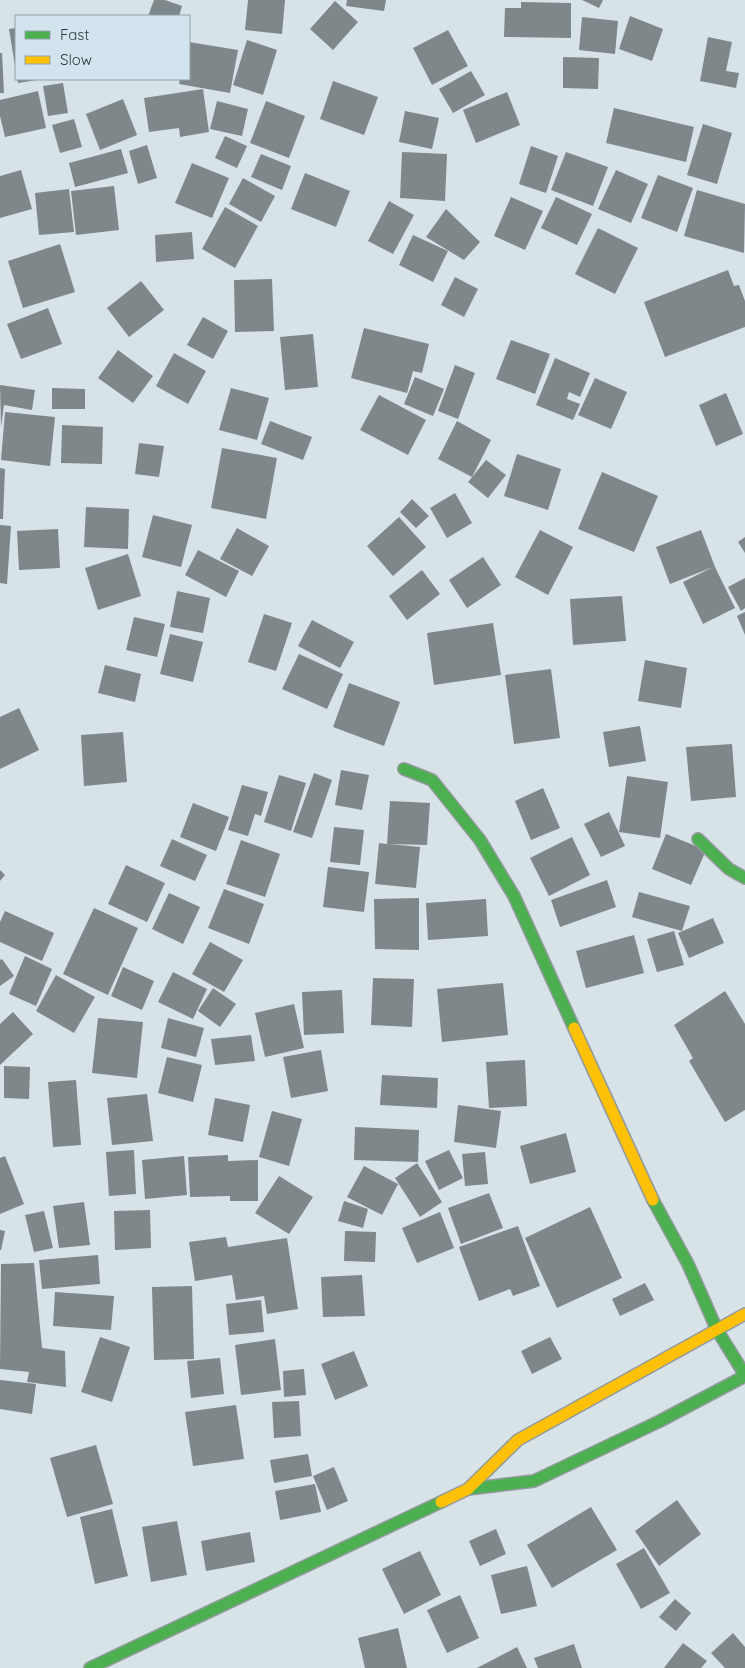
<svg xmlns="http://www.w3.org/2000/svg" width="745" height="1668" font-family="Quicksand,sans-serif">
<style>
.building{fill:#7e878a}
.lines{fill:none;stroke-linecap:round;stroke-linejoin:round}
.fast-casing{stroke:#929a9d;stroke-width:14}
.slow-casing{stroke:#929a9d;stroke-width:14}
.fast{stroke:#4caf50;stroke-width:11}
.slow{stroke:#ffc107;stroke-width:11}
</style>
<rect width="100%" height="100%" fill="#d8e3e8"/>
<g class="building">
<polygon points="154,0 165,0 182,6 179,16 148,16"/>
<polygon points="248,0 285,0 282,34 245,30"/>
<polygon points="347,0 386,0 384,11 346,6"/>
<polygon points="582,0 603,0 599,8"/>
<polygon points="335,1 358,22 333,50 310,29"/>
<polygon points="521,2 571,3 571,38 504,37 505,8 521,8"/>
<polygon points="630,16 663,29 652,61 619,49"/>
<polygon points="582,17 618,21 615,54 579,50"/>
<polygon points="16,28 16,66 15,66 9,29"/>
<polygon points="448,30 468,66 432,85 413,48"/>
<polygon points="708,37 732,42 726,71 739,73 736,88 700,81"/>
<polygon points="247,40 277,50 263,95 233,85"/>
<polygon points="189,42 238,50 230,93 179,84 180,79 189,79"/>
<polygon points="0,53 2,53 4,93 0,93"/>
<polygon points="563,57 599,58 598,89 563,88"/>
<polygon points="471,71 485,95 453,113 439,89"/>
<polygon points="17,79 37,79 37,80 18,83"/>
<polygon points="333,81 378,97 364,135 320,119"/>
<polygon points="63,83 68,113 48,116 43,86"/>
<polygon points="203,89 209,132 180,137 179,128 149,132 144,98"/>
<polygon points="38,91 46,128 5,137 0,116 0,100"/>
<polygon points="507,92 520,125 476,143 463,110"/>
<polygon points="123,99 137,135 100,150 86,114"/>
<polygon points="217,101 248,109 242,136 210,129"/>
<polygon points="266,101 305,116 289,158 250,143"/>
<polygon points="614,108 694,127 686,162 606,143"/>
<polygon points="405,111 439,118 432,149 399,142"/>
<polygon points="74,119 82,147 60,153 52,125"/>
<polygon points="703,124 732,133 717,184 687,175"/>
<polygon points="225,136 247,146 237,168 215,158"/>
<polygon points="147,145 157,178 138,184 129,151"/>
<polygon points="531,146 558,156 546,193 519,184"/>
<polygon points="121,149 128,173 75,187 69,163"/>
<polygon points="402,152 447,154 445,201 400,198"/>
<polygon points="566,152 608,167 593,206 551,190"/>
<polygon points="261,154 291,166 282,190 251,177"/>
<polygon points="192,163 229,178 212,218 175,203"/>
<polygon points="21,170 32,209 0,218 0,176"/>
<polygon points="616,170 648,184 631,223 598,209"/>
<polygon points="305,173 350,191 336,227 291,209"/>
<polygon points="658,175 693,188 677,232 641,218"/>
<polygon points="243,178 275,196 261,222 229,204"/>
<polygon points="114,186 119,230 76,235 71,191"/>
<polygon points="69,189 74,232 39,235 35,193"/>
<polygon points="697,190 745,204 744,253 684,236"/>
<polygon points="511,197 543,211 525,250 494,236"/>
<polygon points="556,197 592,214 577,245 541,228"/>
<polygon points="389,201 414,215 393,254 368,241"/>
<polygon points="225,207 258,226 235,268 202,249"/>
<polygon points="446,209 480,242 464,260 426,237"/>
<polygon points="598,228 638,248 615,294 575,274"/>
<polygon points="192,232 194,259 156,262 155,235"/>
<polygon points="413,235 448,251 433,282 399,265"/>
<polygon points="60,244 75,292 23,308 8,261"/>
<polygon points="728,270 734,286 739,285 745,301 745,327 665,357 644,302"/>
<polygon points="455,277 478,289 464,317 441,305"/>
<polygon points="272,279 274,331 235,332 234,280"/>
<polygon points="141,281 164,310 129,337 107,308"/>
<polygon points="48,308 62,344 21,359 7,324"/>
<polygon points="203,317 228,331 213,359 187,345"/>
<polygon points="364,328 429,344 422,373 413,371 407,393 351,378"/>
<polygon points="313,334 318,387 285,390 280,337"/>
<polygon points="511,340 550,354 535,394 496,379"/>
<polygon points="118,350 153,376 133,403 98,378"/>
<polygon points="174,353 206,371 188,404 156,386"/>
<polygon points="555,358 590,373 580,397 569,392 567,399 580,404 573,420 536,405"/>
<polygon points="455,365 475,373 458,419 438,411"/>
<polygon points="415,377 444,389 433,416 404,404"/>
<polygon points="595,378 627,392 611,429 578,415"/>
<polygon points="0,385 35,390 32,410 4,405 1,427"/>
<polygon points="52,388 85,389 85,409 52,409"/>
<polygon points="231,388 269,398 257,440 219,430"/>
<polygon points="726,393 743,434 716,446 699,405"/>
<polygon points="379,395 426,420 408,455 360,430"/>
<polygon points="5,412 55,417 50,466 1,460"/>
<polygon points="270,421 312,437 303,460 261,444"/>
<polygon points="457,421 491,440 472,477 438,459"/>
<polygon points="62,425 103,427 102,464 61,463"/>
<polygon points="139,443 164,446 159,477 135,474"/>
<polygon points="222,448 277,458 266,519 211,508"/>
<polygon points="517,454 561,469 548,510 504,496"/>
<polygon points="486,460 506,475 488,498 468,482"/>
<polygon points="0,468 5,469 3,519 0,519"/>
<polygon points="602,472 658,496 634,552 578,529"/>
<polygon points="455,493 472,523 447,538 430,508"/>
<polygon points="412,499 429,516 416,528 400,512"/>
<polygon points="86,507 129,509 128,549 84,547"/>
<polygon points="153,515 192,525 181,567 142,557"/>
<polygon points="399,517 426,547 393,576 367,546"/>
<polygon points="0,525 11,526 7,584 0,583"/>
<polygon points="237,528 269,546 252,576 220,559"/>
<polygon points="58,529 60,568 19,570 17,531"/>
<polygon points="540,530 573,547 548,595 515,577"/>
<polygon points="701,530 715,567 735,608 703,624 683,582 713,567 670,584 656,547"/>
<polygon points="745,537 745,553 738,542"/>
<polygon points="198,550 239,571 226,597 185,575"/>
<polygon points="128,554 141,596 98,610 85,568"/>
<polygon points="483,557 501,585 467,608 449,580"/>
<polygon points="422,570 440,594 407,620 389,596"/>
<polygon points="745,578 745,608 741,611 728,587"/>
<polygon points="177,591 210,598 203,633 170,627"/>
<polygon points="622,596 626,641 573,645 570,599"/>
<polygon points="745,612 745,635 737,616"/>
<polygon points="264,614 292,623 276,671 248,662"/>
<polygon points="134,617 165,624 157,657 126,650"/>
<polygon points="312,620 354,642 340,668 298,646"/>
<polygon points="493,623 501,675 434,685 427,633"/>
<polygon points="170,634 203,642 193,682 160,674"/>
<polygon points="299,654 343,674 327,709 282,689"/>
<polygon points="645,660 687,668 681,708 638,701"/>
<polygon points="105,665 141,674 135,702 98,693"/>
<polygon points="551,669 560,738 514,744 505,675"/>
<polygon points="349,683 400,702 384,746 333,727"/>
<polygon points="19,708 39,750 0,769 0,717"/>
<polygon points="640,726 646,761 609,767 603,732"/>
<polygon points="123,732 127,782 84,786 81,735"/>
<polygon points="732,744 736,797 691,801 686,747"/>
<polygon points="341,770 369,775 362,810 335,805"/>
<polygon points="314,773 332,780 312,838 293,832"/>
<polygon points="279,775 306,783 291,831 264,822"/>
<polygon points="627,776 668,782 660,838 619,832"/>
<polygon points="242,785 268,792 261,816 255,814 248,836 228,830"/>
<polygon points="543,788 560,828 531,840 515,801"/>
<polygon points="390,801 430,803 427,845 389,844 420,847 416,888 375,884 379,843 387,844"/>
<polygon points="193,803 229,817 216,851 180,837"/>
<polygon points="609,812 625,846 601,857 584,824"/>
<polygon points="334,827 364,830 360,865 330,862"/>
<polygon points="666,834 706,850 691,885 652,869"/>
<polygon points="572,837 590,875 549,896 530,858"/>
<polygon points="172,839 207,855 195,881 160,866"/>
<polygon points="241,840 280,854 265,897 226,884"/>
<polygon points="126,865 165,883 147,922 108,904"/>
<polygon points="328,867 369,872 364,912 323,907"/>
<polygon points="0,870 5,875 0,881"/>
<polygon points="607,880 616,907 560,927 551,900"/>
<polygon points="224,889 264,904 249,944 208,928"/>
<polygon points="639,892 690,906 682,931 632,917"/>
<polygon points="169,893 200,907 183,944 152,929"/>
<polygon points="419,898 419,950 375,949 374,899"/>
<polygon points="486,899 488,936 428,940 426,903"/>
<polygon points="94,908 138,928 108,995 63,974"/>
<polygon points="5,911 54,933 42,961 0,942 0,922"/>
<polygon points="713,918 724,943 689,958 678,933"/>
<polygon points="674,931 684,965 657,972 647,939"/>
<polygon points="634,935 644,973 586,988 576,951"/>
<polygon points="210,942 243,960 224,992 192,974"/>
<polygon points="25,956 52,969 36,1006 9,994"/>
<polygon points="2,959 14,976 0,986 0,960"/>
<polygon points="123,967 154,981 142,1010 111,996"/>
<polygon points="173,972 207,989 193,1019 158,1002"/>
<polygon points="56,975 95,997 74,1033 36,1011"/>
<polygon points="373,978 414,979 412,1027 371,1025"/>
<polygon points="503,983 508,1035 442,1042 437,989"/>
<polygon points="213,988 236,1004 220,1027 198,1011"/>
<polygon points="342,990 344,1033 304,1035 302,992"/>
<polygon points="725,991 745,1024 745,1110 725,1122 689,1061 693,1058 674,1025"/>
<polygon points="294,1004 304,1048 265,1057 255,1013"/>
<polygon points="13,1012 33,1034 0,1065 0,1024"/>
<polygon points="98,1018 143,1022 137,1078 92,1073"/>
<polygon points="168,1018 204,1028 196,1057 161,1048"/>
<polygon points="251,1035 255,1061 215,1065 211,1039"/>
<polygon points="321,1050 328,1091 291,1098 283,1057"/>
<polygon points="167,1057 202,1065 193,1102 158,1093"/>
<polygon points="525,1060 527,1106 489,1108 486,1062"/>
<polygon points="4,1066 30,1067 29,1099 4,1098"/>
<polygon points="382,1075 438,1078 437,1108 380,1105"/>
<polygon points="76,1080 81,1145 53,1147 48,1082"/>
<polygon points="147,1094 153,1141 112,1145 107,1098"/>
<polygon points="215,1098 250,1105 243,1142 208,1135"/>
<polygon points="458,1105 501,1111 496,1148 454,1142"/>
<polygon points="272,1111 302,1119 289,1166 259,1157"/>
<polygon points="355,1127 419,1130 418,1162 354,1160"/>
<polygon points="566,1133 576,1172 530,1184 520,1146"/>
<polygon points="134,1150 136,1194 109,1196 106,1152"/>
<polygon points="449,1150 463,1178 439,1190 425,1161"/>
<polygon points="485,1152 488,1184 465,1186 462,1154"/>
<polygon points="228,1155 228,1161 258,1160 258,1201 230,1201 230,1196 190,1197 188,1157"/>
<polygon points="5,1156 24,1204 0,1214 0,1158"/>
<polygon points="184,1156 187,1195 145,1199 142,1160"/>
<polygon points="417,1163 442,1202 420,1217 395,1178"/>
<polygon points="364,1166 398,1184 382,1215 347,1197"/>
<polygon points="279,1176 313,1197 289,1234 255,1213"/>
<polygon points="489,1193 503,1228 461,1244 448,1208"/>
<polygon points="344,1201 368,1209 363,1228 338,1221"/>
<polygon points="84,1202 90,1245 59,1248 53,1206"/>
<polygon points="590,1207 622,1278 557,1308 525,1238"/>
<polygon points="150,1210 151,1248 115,1250 114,1211"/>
<polygon points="44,1211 53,1248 34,1252 25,1215"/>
<polygon points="440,1212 454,1248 417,1263 402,1228"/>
<polygon points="518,1226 540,1286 513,1296 510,1289 479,1301 459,1247"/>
<polygon points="0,1230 5,1231 1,1250 0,1250"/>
<polygon points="345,1231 376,1232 375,1262 344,1261"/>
<polygon points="226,1237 228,1247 287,1238 298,1309 267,1314 264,1296 236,1300 232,1275 195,1281 189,1242"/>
<polygon points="98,1255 100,1284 42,1289 39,1260"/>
<polygon points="34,1263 42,1348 65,1351 66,1387 27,1382 29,1372 0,1369 1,1264"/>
<polygon points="362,1275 365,1316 323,1317 321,1277"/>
<polygon points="645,1283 654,1300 620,1316 612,1299"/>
<polygon points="192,1286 194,1359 154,1360 152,1287"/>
<polygon points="55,1292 114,1296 111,1330 53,1326"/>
<polygon points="261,1300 264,1332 229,1335 226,1304"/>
<polygon points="100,1337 130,1347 112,1402 81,1392"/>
<polygon points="550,1337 562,1359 532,1374 521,1351"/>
<polygon points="275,1339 281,1390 241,1395 235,1345"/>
<polygon points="354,1351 368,1386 335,1400 321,1364"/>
<polygon points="220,1358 224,1394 191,1398 187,1361"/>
<polygon points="304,1369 306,1395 284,1397 283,1371"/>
<polygon points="0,1380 36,1384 32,1414 0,1409"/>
<polygon points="299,1401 301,1436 274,1438 272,1402"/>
<polygon points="236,1405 244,1459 193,1466 185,1412"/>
<polygon points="96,1445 113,1504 67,1517 50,1458"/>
<polygon points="308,1454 312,1476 274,1483 270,1460"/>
<polygon points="334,1467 348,1501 327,1510 313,1476"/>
<polygon points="315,1484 321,1512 280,1520 275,1491"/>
<polygon points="677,1500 701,1534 659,1566 635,1531"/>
<polygon points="591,1507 617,1550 552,1588 527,1545"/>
<polygon points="112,1509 128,1576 95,1584 80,1517"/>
<polygon points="177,1521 187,1575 151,1582 142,1527"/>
<polygon points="496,1529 506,1554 480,1566 469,1541"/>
<polygon points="250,1532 255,1562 206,1571 201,1541"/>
<polygon points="644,1548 670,1593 641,1609 616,1564"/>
<polygon points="420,1551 441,1595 404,1614 382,1569"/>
<polygon points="527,1566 537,1606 501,1614 491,1575"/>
<polygon points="460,1595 479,1638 447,1653 427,1610"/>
<polygon points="675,1599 691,1613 676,1631 659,1617"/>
<polygon points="398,1628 407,1668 365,1668 358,1638"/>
<polygon points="733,1633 745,1647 745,1668 725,1668 711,1653"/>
<polygon points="683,1643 707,1661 701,1668 664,1668"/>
<polygon points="574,1644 582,1668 538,1668 534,1658"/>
<polygon points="517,1647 527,1668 477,1668"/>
</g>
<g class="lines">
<defs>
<g id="fast">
<polyline points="404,769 432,780 480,840 514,896 574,1028"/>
<polyline points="698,839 729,869 745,878"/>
<polyline points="653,1200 688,1264 717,1330 745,1375"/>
<polyline points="468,1489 534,1481 660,1421 745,1376"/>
<polyline points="90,1668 441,1502"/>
</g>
<g id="slow">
<polyline points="574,1028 653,1200"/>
<polyline points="441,1502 468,1489 518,1440 745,1314"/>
</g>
</defs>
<use href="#fast" class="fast-casing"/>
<use href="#slow" class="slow-casing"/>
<use href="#fast" class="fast"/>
<use href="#slow" class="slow"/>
</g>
<rect x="15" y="15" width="175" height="65" fill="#d2e5ee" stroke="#92a1a8"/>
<rect x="25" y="31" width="25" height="8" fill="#4caf50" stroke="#92a1a8"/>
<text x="60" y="40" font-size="15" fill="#333b3e">Fast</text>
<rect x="25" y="56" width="25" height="8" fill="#ffc107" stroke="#92a1a8"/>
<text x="60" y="65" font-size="15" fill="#333b3e">Slow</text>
</svg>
